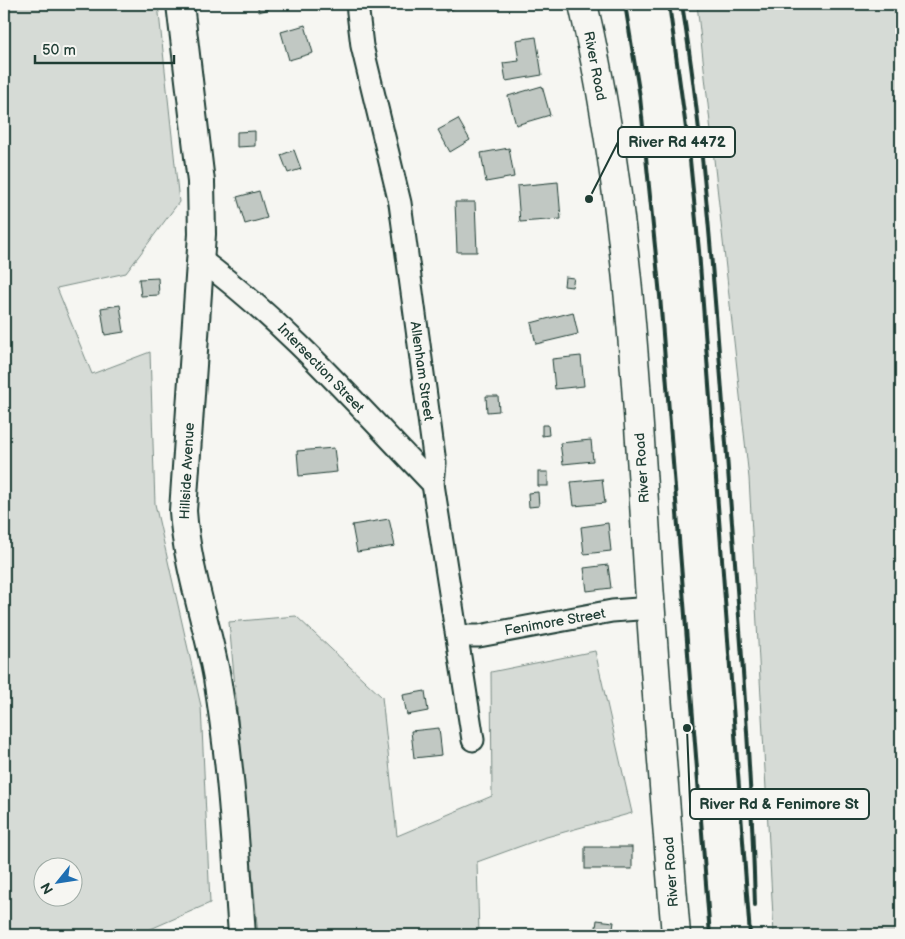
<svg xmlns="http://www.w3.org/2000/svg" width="905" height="939" font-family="'Balsamiq Sans',sans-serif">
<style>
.green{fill:#d6dbd6;stroke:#7a8c85;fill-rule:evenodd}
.building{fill:#c1c8c3;stroke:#1f3d34}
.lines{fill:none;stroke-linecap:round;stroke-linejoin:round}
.minor-casing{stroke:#1f3d34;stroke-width:25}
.tertiary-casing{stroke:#1f3d34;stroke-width:30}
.primary-casing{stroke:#1f3d34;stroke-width:31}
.minor{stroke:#f6f6f2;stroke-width:21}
.tertiary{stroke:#f6f6f2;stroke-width:26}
.primary{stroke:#f6f6f2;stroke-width:28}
.rail{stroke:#1f3d34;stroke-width:4}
.labels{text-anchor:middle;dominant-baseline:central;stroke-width:4;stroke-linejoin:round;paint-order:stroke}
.street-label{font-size:14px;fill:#1f3d34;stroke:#f6f6f2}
.leader{fill:none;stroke:#1f3d34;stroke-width:2}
.callout-dot{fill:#1f3d34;stroke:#f6f6f2;stroke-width:2}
.callout{fill:#f6f6f2;stroke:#1f3d34;stroke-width:2}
.callout-label{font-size:15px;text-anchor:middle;font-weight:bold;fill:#1f3d34}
</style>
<rect width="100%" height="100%" fill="#f6f6f2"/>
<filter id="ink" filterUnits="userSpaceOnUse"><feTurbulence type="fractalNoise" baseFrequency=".02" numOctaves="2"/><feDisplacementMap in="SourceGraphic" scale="10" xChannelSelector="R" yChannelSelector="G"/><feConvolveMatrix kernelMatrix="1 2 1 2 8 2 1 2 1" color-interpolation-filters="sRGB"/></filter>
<g filter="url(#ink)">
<g class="green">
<path d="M4,4H158L179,202L126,273L57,288L92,374L150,352L155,504L201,706L210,903L137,935H4ZM42,866H72V896H42Z"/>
<polygon points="697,4 901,4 901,935 774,935 749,478"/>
<polygon points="296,616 382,697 397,836 492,796 491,672 595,651 632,813 543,838 477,862 479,935 258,935 229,622"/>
</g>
<g class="building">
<polygon points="257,4 268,4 269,9 259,12"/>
<polygon points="443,4 463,4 446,12"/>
<polygon points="305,25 313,53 289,60 281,32"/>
<polygon points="536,37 542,75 506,81 503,63 519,61 516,40"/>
<polygon points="542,86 550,115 516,125 508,96"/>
<polygon points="458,119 470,140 450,152 438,130"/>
<polygon points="255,131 255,146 237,147 237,132"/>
<polygon points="509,148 514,177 486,182 481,153"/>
<polygon points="294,150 301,169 288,173 281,155"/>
<polygon points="558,182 561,219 520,222 517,186"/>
<polygon points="259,191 267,218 245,224 237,197"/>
<polygon points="455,202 475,202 477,252 457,252"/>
<polygon points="565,277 574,278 572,287 564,286"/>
<polygon points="158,278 159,295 141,296 139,279"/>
<polygon points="120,305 124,332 105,335 101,308"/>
<polygon points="573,312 578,334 536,344 531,323"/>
<polygon points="581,356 584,386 555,389 552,359"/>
<polygon points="486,396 498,396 499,411 487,412"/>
<polygon points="542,425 548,425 549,435 542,436"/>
<polygon points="591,440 593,461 563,464 560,443"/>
<polygon points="334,448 337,472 299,476 297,451"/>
<rect x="538" y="472" width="10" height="14"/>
<polygon points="602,479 605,503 574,506 571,482"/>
<polygon points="538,492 539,506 529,507 528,493"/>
<polygon points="389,519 395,546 357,552 352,525"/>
<polygon points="608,523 611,551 584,554 581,527"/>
<polygon points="608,565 611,588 587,591 584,568"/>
<polygon points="425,691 428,711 407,715 403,695"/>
<polygon points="439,728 442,755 414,758 411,731"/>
<rect x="585" y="847" width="47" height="22"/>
<polygon points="597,920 614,922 612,935 595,935"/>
</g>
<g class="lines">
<defs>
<g id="minor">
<polyline points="357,4 362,46 400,203 435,463 433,484 473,740"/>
<path d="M201,260C287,324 359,407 433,484"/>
<polyline points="459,636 479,636 612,611 651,608"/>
</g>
<path id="tertiary" d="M180,4L201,182L202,234L183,511C187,569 207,622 217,678C231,763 236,849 242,935"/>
<path id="primary" d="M583,4C626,189 637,380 648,569C656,691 666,813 676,935"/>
</defs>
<use href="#minor" class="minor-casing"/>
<use href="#tertiary" class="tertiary-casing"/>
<use href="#primary" class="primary-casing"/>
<use href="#minor" class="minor"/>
<use href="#tertiary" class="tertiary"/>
<use href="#primary" class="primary"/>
<g class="rail">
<polyline points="625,4 640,97 660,296 710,935"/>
<polyline points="669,4 689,150 699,251 750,935"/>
<path d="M682,4C706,154 715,305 727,456C738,606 751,755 755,905"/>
</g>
</g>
</g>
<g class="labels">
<g class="street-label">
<text transform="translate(595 66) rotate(79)">River Road</text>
<text transform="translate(321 368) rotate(46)">Intersection Street</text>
<text transform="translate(422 371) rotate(82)">Allenham Street</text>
<text transform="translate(642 468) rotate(-94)">River Road</text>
<text transform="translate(187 471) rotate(-87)">Hillside Avenue</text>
<text transform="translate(555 622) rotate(-10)">Fenimore Street</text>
<text transform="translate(671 872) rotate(-94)">River Road</text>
</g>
</g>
<path class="leader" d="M589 199L618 142M687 728L690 804"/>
<g class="callout-dot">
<circle cx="589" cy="199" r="5"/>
<circle cx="687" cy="728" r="5"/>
</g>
<g class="callout">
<rect x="618" y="127" width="117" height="30" rx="5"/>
<rect x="690" y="789" width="179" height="30" rx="5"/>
</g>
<g class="callout-label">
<text x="677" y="147">River Rd 4472</text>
<text x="779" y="809">River Rd &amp; Fenimore St</text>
</g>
<rect width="905" height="939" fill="none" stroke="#f6f6f2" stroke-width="20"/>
<rect x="10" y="10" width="885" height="919" fill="none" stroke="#1f3d34" stroke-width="2" filter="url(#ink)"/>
<g transform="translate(58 882) rotate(240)"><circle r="24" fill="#f6f6f2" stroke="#a0aca6"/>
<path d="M0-4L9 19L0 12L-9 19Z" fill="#1f6fb2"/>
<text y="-8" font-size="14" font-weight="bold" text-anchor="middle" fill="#1f3d34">N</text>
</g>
<path d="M35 55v8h139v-8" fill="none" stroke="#1f3d34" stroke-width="2.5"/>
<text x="42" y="55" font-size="15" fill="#1f3d34" stroke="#f6f6f2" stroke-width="4" paint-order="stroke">50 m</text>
</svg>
